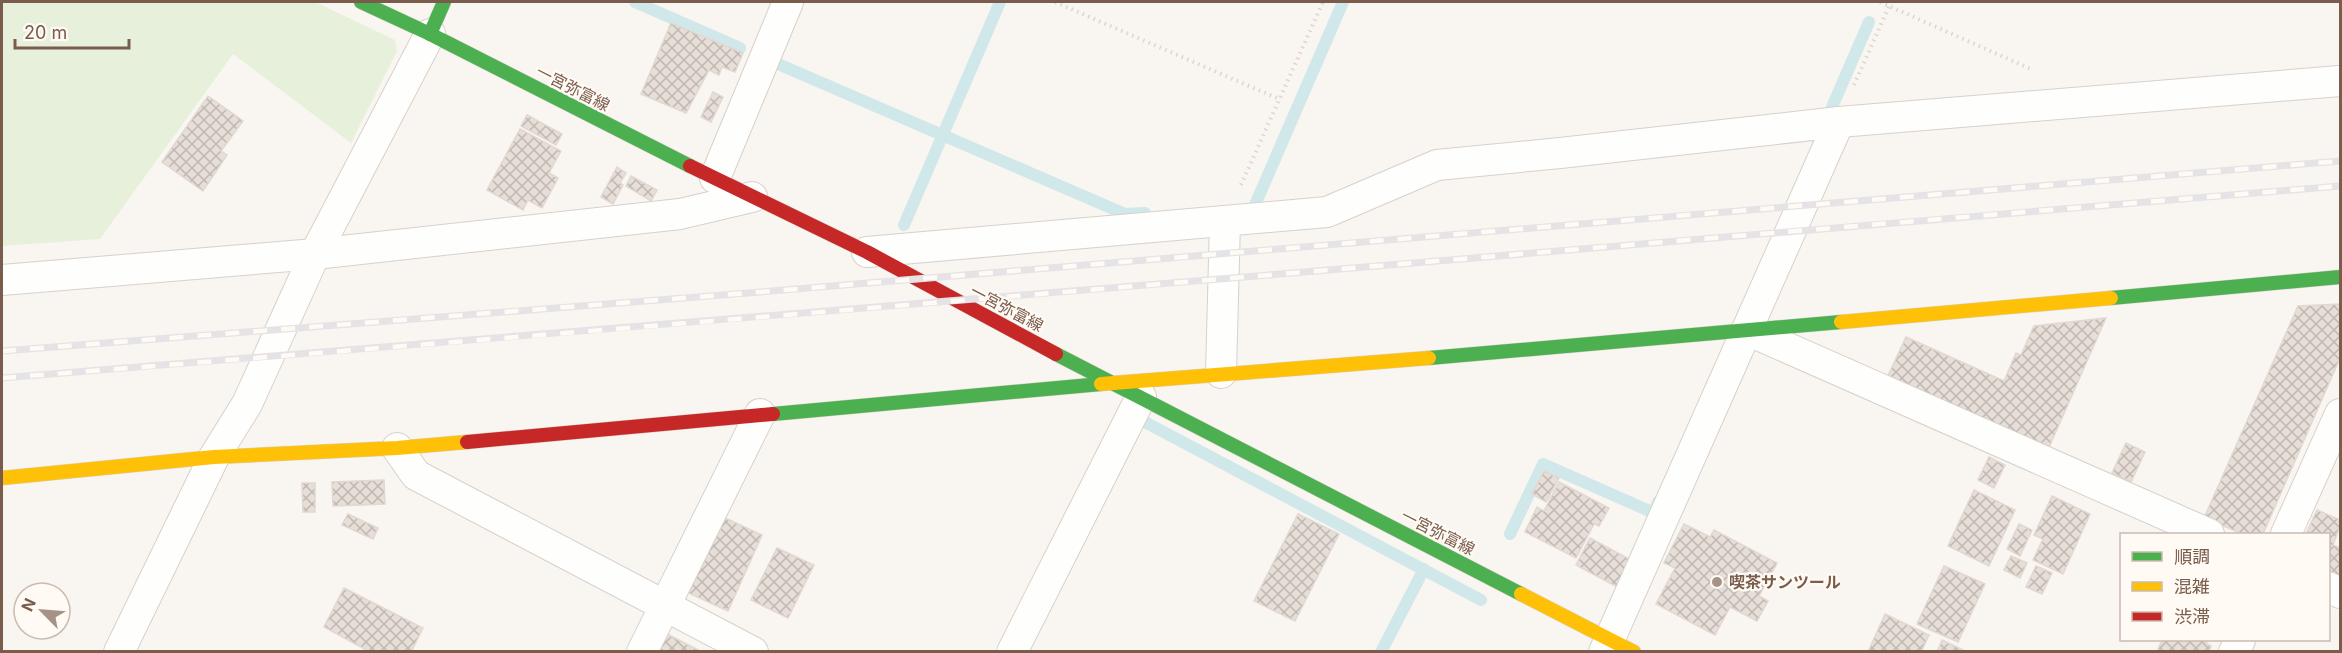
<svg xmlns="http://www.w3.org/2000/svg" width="2342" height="653" font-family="Inter,'Noto Sans JP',sans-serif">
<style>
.grass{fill:#e7f0db}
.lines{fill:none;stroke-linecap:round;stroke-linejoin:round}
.stream{stroke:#d0e8ea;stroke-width:12}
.building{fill:url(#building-cross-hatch);stroke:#e2d8d2;stroke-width:1.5}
.street-casing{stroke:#d7d1cb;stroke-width:32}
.fast-casing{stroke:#d9d2cb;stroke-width:15}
.slow-casing{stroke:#d9d2cb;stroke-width:15}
.jam-casing{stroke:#d9d2cb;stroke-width:15}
.path{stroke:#dcd5d0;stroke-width:4;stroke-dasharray:1.5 4.5;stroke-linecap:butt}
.street{stroke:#fefefd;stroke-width:30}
.fast{stroke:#4caf50;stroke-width:14}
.slow{stroke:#ffc107;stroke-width:14}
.jam{stroke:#c62828;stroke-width:14}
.rail-casing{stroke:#e6e3e7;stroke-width:7}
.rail{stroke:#fffaf3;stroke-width:4.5;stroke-dasharray:14;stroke-linecap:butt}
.poi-dot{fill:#a69286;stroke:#fffaf3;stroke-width:2}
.labels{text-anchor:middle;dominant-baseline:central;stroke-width:4.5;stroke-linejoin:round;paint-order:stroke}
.street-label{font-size:16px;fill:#7a5c4d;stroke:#fffaf3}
.poi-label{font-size:16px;font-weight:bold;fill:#7a5c4d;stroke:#fffaf3;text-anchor:start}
</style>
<defs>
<pattern id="building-cross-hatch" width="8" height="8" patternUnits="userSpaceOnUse" patternTransform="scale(1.5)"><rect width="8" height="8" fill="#e6ded7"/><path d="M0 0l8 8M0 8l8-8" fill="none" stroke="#bfb7b1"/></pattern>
</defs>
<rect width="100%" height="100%" fill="#f9f5f0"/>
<polygon class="grass" points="2,2 315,2 395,40 397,51 351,143 233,54 100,239 2,246"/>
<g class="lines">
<g class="stream">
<polyline points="635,2 740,48"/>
<polyline points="778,64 1125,214 1145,213"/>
<polyline points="1832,107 1869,22"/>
<polyline points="1255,205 1343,2"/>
<polyline points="904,225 1000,2"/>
<polyline points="1141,420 1481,600"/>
<polyline points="1510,534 1543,464 1654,513 1658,502"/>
<polyline points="1381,652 1424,569"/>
</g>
</g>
<g class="building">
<polygon points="671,23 743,53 735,72 722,67 719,75 709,70 686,113 641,94"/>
<polygon points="713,92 723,97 711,122 701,117"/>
<polygon points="208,96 243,121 221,151 227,155 203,191 162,162"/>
<polygon points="527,115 562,134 556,145 521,126"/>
<polygon points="520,129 561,151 549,173 558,178 542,208 528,200 523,210 487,190"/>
<polygon points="617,167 626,173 620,183 623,185 613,204 601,197"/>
<polygon points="631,176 657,190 651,201 626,186"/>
<polygon points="2340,304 2340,358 2263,534 2243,534 2204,518 2298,306"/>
<polygon points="2106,318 2047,452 1886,380 1906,337 2004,381 2016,353 2021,355 2034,326"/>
<polygon points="2126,443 2145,452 2131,482 2112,473"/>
<polygon points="1989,457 2005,465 1994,488 1978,480"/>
<polygon points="1544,471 1559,478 1546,502 1532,494"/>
<polygon points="384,480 385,504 333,506 332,482"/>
<polygon points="1559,482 1609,508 1599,526 1594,524 1576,558 1525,532 1537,507 1544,511"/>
<polygon points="302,483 315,483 315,512 303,512"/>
<polygon points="1974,490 2015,510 1989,566 1948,546"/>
<polygon points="2052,496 2090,514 2063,574 2033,560 2043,539 2034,535"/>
<polygon points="2317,510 2340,520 2340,526 2333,545 2340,548 2340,584 2328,579 2328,534 2306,534"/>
<polygon points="348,514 378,528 373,539 342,525"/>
<polygon points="1298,514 1339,534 1295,621 1254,601"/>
<polygon points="723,517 762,535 728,611 684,591"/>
<polygon points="1684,524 1710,537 1714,530 1777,563 1759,596 1768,601 1757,621 1730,607 1715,635 1656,604 1675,568 1664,563"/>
<polygon points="2019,524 2032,530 2020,556 2007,549"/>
<polygon points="1590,538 1631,560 1617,587 1576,565"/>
<polygon points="777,548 814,565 788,618 751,600"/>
<polygon points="2011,556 2027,563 2020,578 2004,570"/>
<polygon points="1944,566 1985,584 1958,642 1917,624"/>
<polygon points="2036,566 2052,573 2042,594 2026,587"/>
<polygon points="344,588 423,628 411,652 370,652 324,627"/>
<polygon points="1885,614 1929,635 1921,652 1868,652"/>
<polygon points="665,633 702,652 656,652"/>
<polygon points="1942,640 1967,652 1937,652"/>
<polygon points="2162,640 2208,640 2206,643 2211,646 2209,652 2157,652"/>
</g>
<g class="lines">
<defs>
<g id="street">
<polyline points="715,178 788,2"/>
<polyline points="867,252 1327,212 1437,165 1560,153 1839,122 2340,81"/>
<polyline points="2,280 315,254 680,214 752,197"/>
<polyline points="1747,330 2209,534"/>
<polyline points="1221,373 1225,222"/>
<polyline points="397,448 416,475 753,652"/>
<polyline points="2286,534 2340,414"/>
<polyline points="2328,587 2340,593"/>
<polyline points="119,652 214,457 247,404 315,254 430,34"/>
<polyline points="642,652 760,414"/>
<polyline points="1012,652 1141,397"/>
<polyline points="1604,652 1839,122"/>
<polyline points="2234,652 2240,640"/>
</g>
<g id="fast">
<polyline points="361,2 430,34 690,166"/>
<polyline points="430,34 444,2"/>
<polyline points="2111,298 2340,277"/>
<polyline points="1056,354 1521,594"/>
<polyline points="1429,358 1841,322"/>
<polyline points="773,414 1101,384"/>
</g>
<g id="slow">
<polyline points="1841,322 2111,298"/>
<polyline points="1101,384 1429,358"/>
<polyline points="2,478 214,457 397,448 467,442"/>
<polyline points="1521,594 1634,652"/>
</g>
<g id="jam">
<polyline points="690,166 867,252 1056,354"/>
<polyline points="467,442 773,414"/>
</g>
</defs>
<use href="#street" class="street-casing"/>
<use href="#fast" class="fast-casing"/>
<use href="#slow" class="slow-casing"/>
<use href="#jam" class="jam-casing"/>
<g class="path">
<polyline points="1055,2 1279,99"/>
<polyline points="1880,2 2033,70"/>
<polyline points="1854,85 1891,2"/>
<polyline points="1241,185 1323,2"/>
</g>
<use href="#street" class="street"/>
<use href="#fast" class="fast"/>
<use href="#slow" class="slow"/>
<use href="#jam" class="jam"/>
<defs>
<g id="rail">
<polyline points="2,351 748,293 2340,161"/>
<path d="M2,378C781,317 1561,250 2340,186"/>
</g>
</defs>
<use href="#rail" class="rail-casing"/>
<use href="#rail" class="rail"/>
</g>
<circle class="poi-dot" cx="1717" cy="582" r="6"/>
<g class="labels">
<g class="street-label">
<text transform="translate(573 88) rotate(27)">一宮弥富線</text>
<text transform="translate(1007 308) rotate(28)">一宮弥富線</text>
<text transform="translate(1438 532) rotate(27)">一宮弥富線</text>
</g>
<g class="poi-label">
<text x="1729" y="582">喫茶サンツール</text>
</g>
</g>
<rect width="2342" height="653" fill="none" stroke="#7a5c4d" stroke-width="6"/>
<rect x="2120" y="533" width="210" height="108" fill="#fffaf3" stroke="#cabbb1" stroke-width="1.5"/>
<rect x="2132" y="552" width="30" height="9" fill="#4caf50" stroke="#cabbb1" stroke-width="1.5"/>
<text x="2174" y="563" font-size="18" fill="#7a5c4d">順調</text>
<rect x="2132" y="582" width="30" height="9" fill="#ffc107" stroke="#cabbb1" stroke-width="1.5"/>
<text x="2174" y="593" font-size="18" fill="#7a5c4d">混雑</text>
<rect x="2132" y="612" width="30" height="9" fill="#c62828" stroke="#cabbb1" stroke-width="1.5"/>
<text x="2174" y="623" font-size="18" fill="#7a5c4d">渋滞</text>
<g transform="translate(42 611) rotate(295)"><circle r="28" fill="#fffaf3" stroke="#cabbb1" stroke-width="1.5"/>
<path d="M0-4.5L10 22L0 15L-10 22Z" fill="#a69286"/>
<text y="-9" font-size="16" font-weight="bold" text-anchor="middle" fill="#7a5c4d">N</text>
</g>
<path d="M15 39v9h114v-9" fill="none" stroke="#7a5c4d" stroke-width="3"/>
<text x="24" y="39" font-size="18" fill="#7a5c4d" stroke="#fffaf3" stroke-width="4.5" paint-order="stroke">20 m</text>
</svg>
